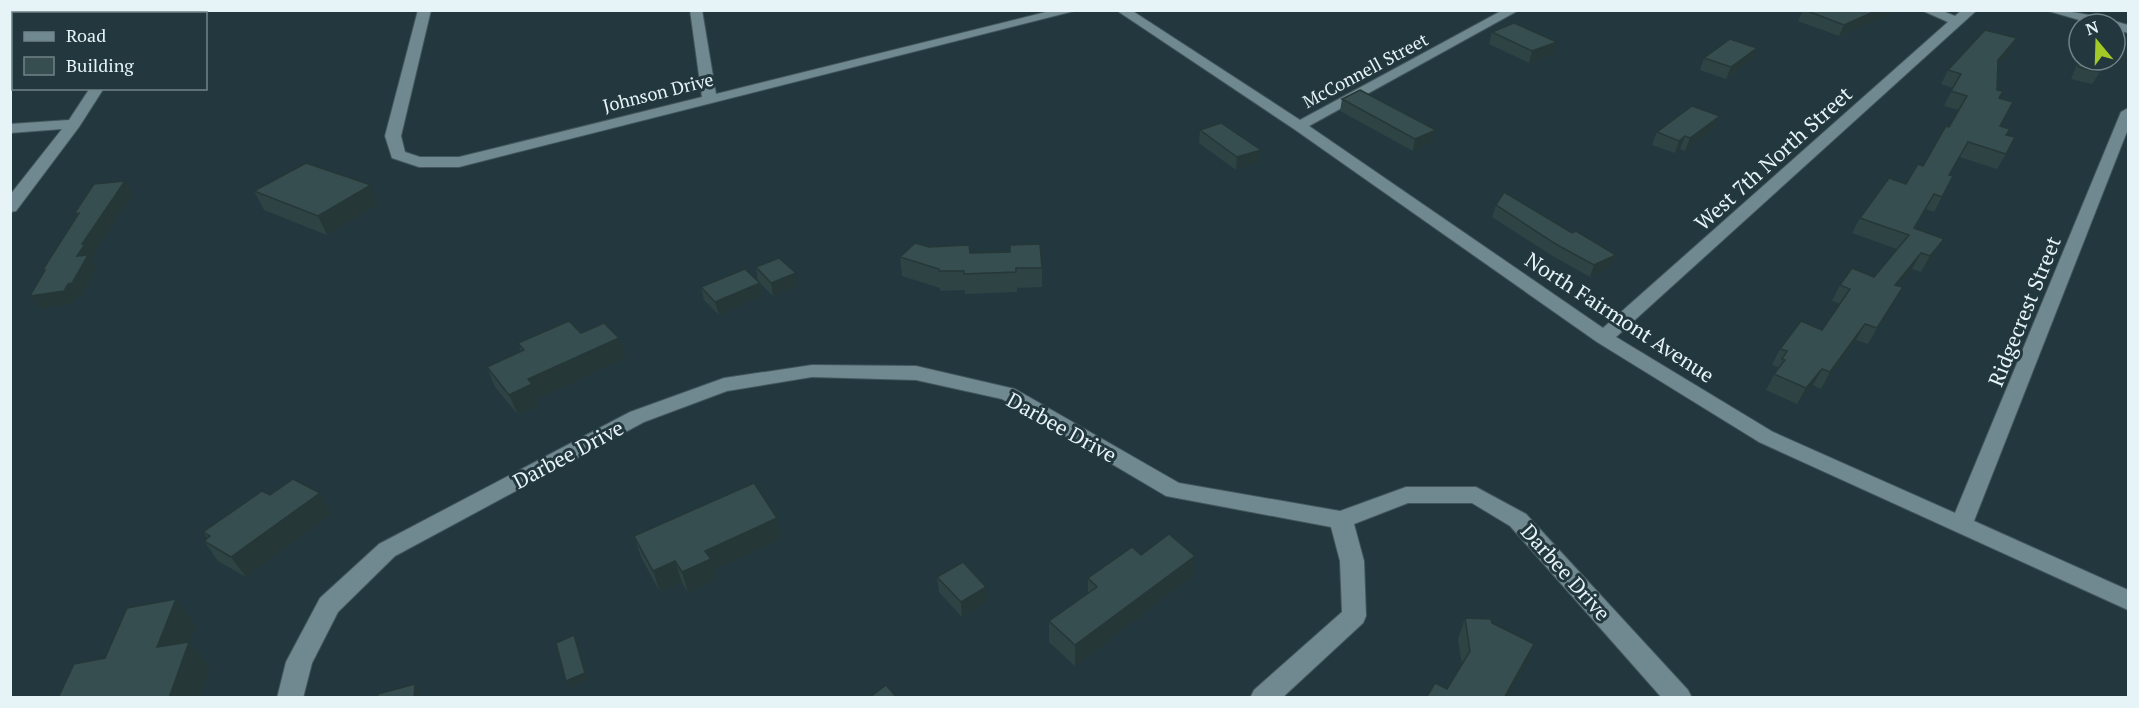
<svg xmlns="http://www.w3.org/2000/svg" width="2139" height="708" font-family="'PT Serif',serif">
<style>
.lines{fill:none;stroke-linecap:round;stroke-linejoin:round}
.minor-casing{stroke:#42565c;stroke-width:2}
.minor{fill:#70888f;fill-rule:evenodd}
.wall{fill:#2e4344}
.shaded-wall{fill:#263737}
.building{fill:#364e4f;stroke:#263737;stroke-width:1.5}
.labels{text-anchor:middle;dominant-baseline:central;stroke-width:6;stroke-linejoin:round;paint-order:stroke}
.far-street-label{font-size:18px;fill:#e6f3f7;stroke:#22383e}
.street-label{font-size:21px;fill:#e6f3f7;stroke:#22383e}
</style>
<rect width="100%" height="100%" fill="#22383e"/>
<g class="lines">
<defs>
<g id="minor">
<polygon points="141,10 154,10 153,14 140,14"/>
<polygon points="418,10 431,10 401,136 405,152 420,157 459,157 702,97 690,10 702,10 716,94 1054,10 1078,10 459,167 419,167 392,158 385,136"/>
<polygon points="1116,10 1131,10 1300,120 1503,10 1519,10 1309,126 1603,328 1948,22 1921,10 1940,10 1955,16 1962,10 1977,10 1616,337 1773,432 1955,513 2121,112 2128,108 2128,129 1974,521 2128,590 2128,610 1759,442 1597,342 1294,129"/>
<path d="M2045,10C2073,10 2101,17 2128,25V33L2115,29V24H2093Z"/>
<polygon points="90,88 104,88 79,127 16,211 10,212 10,195 62,129 10,133 10,124 69,120"/>
<polygon points="812,365 916,366 1015,389 1179,483 1340,511 1406,487 1476,487 1526,514 1688,690 1692,698 1662,698 1510,526 1472,503 1408,503 1354,524 1364,561 1366,616 1363,623 1282,698 1250,698 1254,690 1342,612 1340,561 1331,527 1166,496 1002,399 916,380 812,377 727,391 644,422 395,556 338,612 312,663 303,698 277,698 286,662 320,598 379,544 630,412 724,378"/>
</g>
</defs>
<use href="#minor" class="minor-casing"/>
<use href="#minor" class="minor"/>
</g>
<g class="wall">
<polygon points="1803,10 1892,10 1891,14 1839,36 1798,21"/>
<polygon points="1492,32 1554,54 1529,63 1489,44"/>
<polygon points="2017,38 2010,52 1998,65 1997,90 2000,126 2006,154 1997,169 1959,157 1949,175 1953,176 1934,212 1926,209 1915,229 1944,239 1935,254 1921,272 1912,269 1898,286 1894,303 1868,344 1856,340 1821,389 1813,385 1797,404 1766,390 1778,367 1772,365 1780,349 1822,330 1840,304 1832,301 1840,285 1874,277 1897,249 1852,233 1860,218 1906,184 1923,166 1949,127 1959,110 1944,106 1953,88 1941,84 1948,70"/>
<polygon points="1704,58 1752,60 1726,79 1700,70"/>
<polygon points="2079,60 2101,60 2100,72 2092,84 2071,79"/>
<polygon points="1342,99 1436,130 1433,142 1413,151 1340,111"/>
<polygon points="1720,116 1715,128 1685,151 1680,149 1675,153 1652,145 1657,132"/>
<polygon points="1200,130 1259,162 1236,170 1199,143"/>
<polygon points="254,191 379,204 327,235 264,210"/>
<polygon points="1496,205 1572,233 1616,255 1611,267 1590,277 1551,255 1492,217"/>
<polygon points="929,247 970,253 1042,268 1042,287 1017,288 1017,292 965,294 965,290 940,291 940,288 902,276 900,257"/>
<polygon points="756,267 798,286 773,296 758,281"/>
<polygon points="760,283 762,296 719,315 704,300 701,287"/>
<polygon points="581,333 626,358 537,399 540,405 518,415 495,387 487,367 521,351 518,343"/>
<polygon points="320,493 332,514 246,577 218,561 204,541 207,538 203,532 270,495"/>
<polygon points="634,536 782,538 714,570 717,579 688,593 682,582 660,592 641,557"/>
<polygon points="1141,555 1193,576 1075,666 1049,642 1049,621 1088,593 1088,578"/>
<polygon points="937,577 986,587 987,601 962,617 939,592"/>
<polygon points="1465,618 1492,623 1526,665 1426,698 1447,689 1462,665 1458,639"/>
</g>
<g class="shaded-wall">
<polygon points="1878,10 1892,10 1891,14 1839,36 1844,25"/>
<polygon points="2017,38 2010,52 1990,73 1998,60"/>
<polygon points="1557,42 1554,54 1529,63 1532,51"/>
<polygon points="1757,48 1752,60 1726,79 1731,67"/>
<polygon points="1720,116 1715,128 1685,151 1690,138"/>
<polygon points="1436,130 1433,142 1413,151 1415,139"/>
<polygon points="1685,136 1680,149 1675,153 1679,141"/>
<polygon points="1261,150 1259,162 1236,170 1237,157"/>
<polygon points="125,181 133,194 92,256 93,257 92,260 97,268 81,297 77,297 73,304 39,309 30,296 77,256 82,244"/>
<polygon points="371,185 379,204 327,235 318,216"/>
<polygon points="1944,239 1935,254 1921,272 1930,256"/>
<polygon points="1921,253 1912,269 1886,300 1895,285"/>
<polygon points="1616,255 1611,267 1590,277 1594,265"/>
<polygon points="796,273 798,286 773,296 771,283"/>
<polygon points="760,283 762,296 719,315 715,302"/>
<polygon points="1903,287 1894,303 1868,344 1877,328"/>
<polygon points="1865,324 1856,340 1821,389 1830,372"/>
<polygon points="619,338 626,358 537,399 540,405 518,415 509,395 528,379"/>
<polygon points="1822,369 1813,385 1797,404 1806,388"/>
<polygon points="320,493 332,514 246,577 231,557"/>
<polygon points="777,518 782,538 714,570 717,579 688,593 682,572 705,551"/>
<polygon points="1195,556 1193,576 1075,666 1075,645"/>
<polygon points="675,561 682,582 660,592 653,571"/>
<polygon points="986,587 987,601 962,617 961,602"/>
<polygon points="176,599 196,626 190,642 210,668 199,698 169,698 157,647"/>
<polygon points="574,635 577,642 589,680 570,688 566,681"/>
<polygon points="1534,644 1526,665 1507,698 1504,698"/>
<polygon points="415,684 423,698 414,698"/>
</g>
<g class="building">
<polygon points="1805,10 1878,10 1844,25"/>
<polygon points="2100,15 2107,15 2106,24 2096,24"/>
<polygon points="1514,23 1557,42 1532,51 1492,32"/>
<polygon points="1985,30 2017,38 1998,60 1997,90 2003,91 1999,98 2013,102 2000,126 2010,129 2006,135 2015,137 2006,154 1968,142 1949,175 1953,176 1942,197 1934,194 1914,228 1944,239 1930,256 1921,253 1895,285 1903,287 1877,328 1865,324 1830,372 1822,369 1806,388 1774,374 1785,360 1782,359 1787,351 1780,349 1801,321 1822,330 1850,289 1840,285 1852,268 1874,277 1909,235 1860,218 1889,178 1906,184 1918,164 1923,166 1946,126 1949,127 1967,96 1951,91 1961,74 1948,70"/>
<polygon points="1730,39 1757,48 1731,67 1704,58"/>
<polygon points="2081,60 2101,60 2100,72 2078,67"/>
<polygon points="1360,90 1436,130 1415,139 1342,99"/>
<polygon points="1692,106 1720,116 1690,138 1685,136 1679,141 1657,132"/>
<polygon points="1221,123 1261,150 1237,157 1200,130"/>
<polygon points="306,163 371,185 318,216 254,191"/>
<polygon points="125,181 82,244 85,244 77,256 88,255 72,283 68,284 64,291 30,296 45,270 42,271 79,213 74,214 94,184"/>
<polygon points="1504,192 1572,233 1576,231 1616,255 1594,265 1554,243 1496,205"/>
<polygon points="915,243 929,247 969,245 970,253 1010,252 1010,245 1040,244 1042,268 1016,268 1016,272 964,274 964,271 939,271 939,269 900,257"/>
<polygon points="779,258 796,273 771,283 756,267"/>
<polygon points="745,269 760,283 715,302 701,287"/>
<polygon points="569,321 581,333 604,323 619,338 528,379 532,384 509,395 487,367 524,350 518,343"/>
<polygon points="293,479 320,493 231,557 204,541 210,536 203,532 262,491 270,495"/>
<polygon points="754,483 777,518 705,551 711,559 682,572 675,561 653,571 634,536"/>
<polygon points="1169,534 1195,556 1075,645 1049,621 1097,587 1088,578 1132,547 1141,555"/>
<polygon points="963,562 986,587 961,602 937,577"/>
<polygon points="176,599 157,647 189,642 169,698 58,698 74,664 105,658 127,608"/>
<polygon points="1465,618 1491,619 1492,623 1534,644 1504,698 1426,698 1435,683 1447,689 1470,651"/>
<polygon points="574,635 585,673 566,681 556,643"/>
<polygon points="415,684 414,698 378,698 378,694"/>
<polygon points="886,685 897,698 869,698"/>
</g>
<g class="labels">
<g class="far-street-label">
<text transform="translate(1365 70) rotate(-28)">McConnell Street</text>
<text transform="translate(658 92) rotate(-14)">Johnson Drive</text>
</g>
<g class="street-label">
<text transform="translate(1773 158) rotate(-42)">West 7th North Street</text>
<text transform="translate(2024 311) rotate(-68)">Ridgecrest Street</text>
<text transform="translate(1620 317) rotate(33)">North Fairmont Avenue</text>
<text transform="translate(1062 427) rotate(29)">Darbee Drive</text>
<text transform="translate(568 454) rotate(-28)">Darbee Drive</text>
<text transform="translate(1566 572) rotate(48)">Darbee Drive</text>
</g>
</g>
<rect width="2139" height="708" fill="none" stroke="#e6f3f7" stroke-width="24"/>
<rect x="12" y="12" width="195" height="78" fill="#22383e" stroke="#708388" stroke-width="1.5"/>
<rect x="24" y="32" width="30" height="9" fill="#70888f" stroke="#708388" stroke-width="1.5"/>
<text x="66" y="42" font-size="18" fill="#e6f3f7">Road</text>
<rect x="24" y="57" width="30" height="18" fill="#364e4f" stroke="#708388" stroke-width="1.5"/>
<text x="66" y="72" font-size="18" fill="#e6f3f7">Building</text>
<g transform="translate(2097 42) rotate(341)"><circle r="28" fill="#22383e" stroke="#708388" stroke-width="1.5"/>
<path d="M0-4.5L10 22L0 15L-10 22Z" fill="#a2c928"/>
<text y="-9" font-size="16" font-weight="bold" text-anchor="middle" fill="#e6f3f7">N</text>
</g>
</svg>
